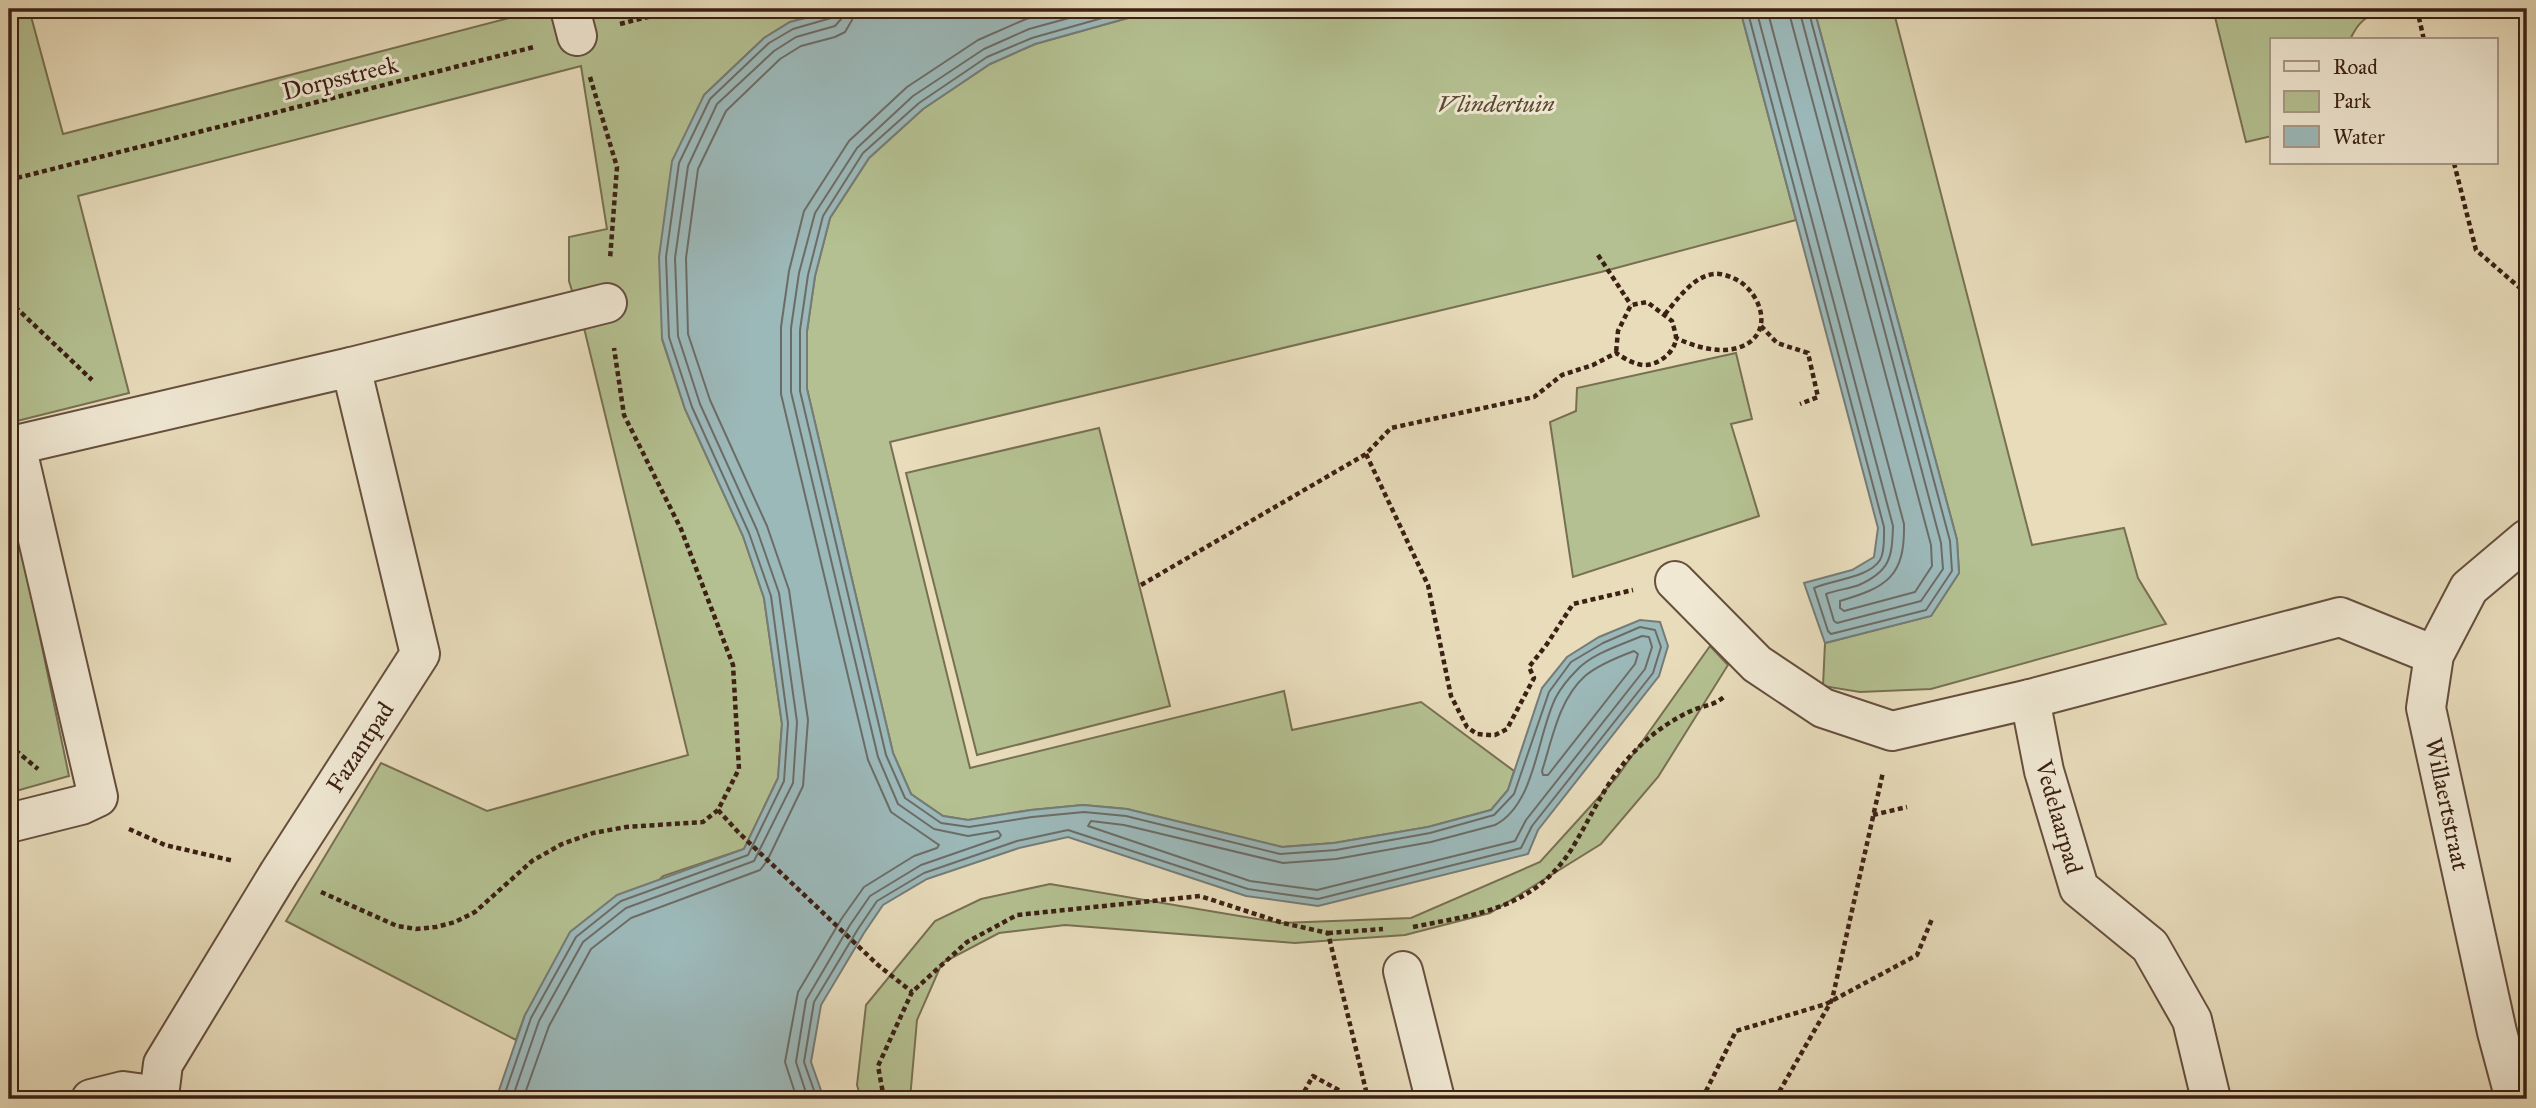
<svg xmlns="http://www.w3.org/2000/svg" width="2536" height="1108" font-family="'IM FELL Great Primer',serif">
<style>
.green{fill:#b4c091;stroke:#787052;stroke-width:2}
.water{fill:#9cb9ba;stroke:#757c78;stroke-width:2}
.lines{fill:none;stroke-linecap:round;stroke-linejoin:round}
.shore{stroke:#6c6c67;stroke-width:2}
.minor-casing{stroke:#664f3e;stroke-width:42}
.path{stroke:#3b2014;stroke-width:4.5;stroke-dasharray:5 3.5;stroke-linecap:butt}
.minor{stroke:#f0e8d3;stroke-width:38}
.labels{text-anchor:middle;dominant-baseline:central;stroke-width:6;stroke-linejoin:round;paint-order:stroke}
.street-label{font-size:24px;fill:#3b2014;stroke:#f0e8d3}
.park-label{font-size:24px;font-style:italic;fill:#594833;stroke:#f0e8d3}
</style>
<rect width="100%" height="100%" fill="#e8dcbb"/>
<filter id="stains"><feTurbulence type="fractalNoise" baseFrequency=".00286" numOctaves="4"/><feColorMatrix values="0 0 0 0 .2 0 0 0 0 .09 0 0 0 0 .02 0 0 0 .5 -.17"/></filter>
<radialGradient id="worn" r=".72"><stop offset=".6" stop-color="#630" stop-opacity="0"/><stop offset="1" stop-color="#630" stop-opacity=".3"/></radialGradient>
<g class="green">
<polygon points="9,9 29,9 63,134 544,9 840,9 790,22 764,38 704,95 662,339 685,409 743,536 764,598 782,724 778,778 744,849 663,876 525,1015 516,1040 286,921 381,763 487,811 688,755 585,332 569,281 569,237 607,229 581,66 78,196 129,393 9,423"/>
<polygon points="1160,9 1740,9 1796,220 1601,272 890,442 970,768 1284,691 1292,730 1421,702 1514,771 1508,790 1491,810 1428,827 1334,843 1282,847 1127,809 1083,805 1031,810 968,820 943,816 911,794 893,753 807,389 807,331 815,276 830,218 869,158 923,109 990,64 1035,44"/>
<polygon points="1814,9 1893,9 2032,545 2124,528 2138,578 2166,624 1931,689 1860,692 1823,686 1825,643 1931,616 1959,573 1957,540"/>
<path d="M2213,9H2384C2367,15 2357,23 2350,40H2272V136L2246,142Z"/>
<polygon points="1736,353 1752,419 1731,424 1759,516 1573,577 1550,422 1576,411 1577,388"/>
<polygon points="1099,428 1170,706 977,755 906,473"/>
<polygon points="9,489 69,776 9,793"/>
<polygon points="1710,646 1728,665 1658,777 1601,844 1490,913 1405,935 1295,943 1065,925 999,933 942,963 917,1020 910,1099 861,1099 857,1085 866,1005 935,921 981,899 1050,884 1281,923 1411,918 1540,862 1617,777"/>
</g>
<g class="water">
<polygon points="840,9 1160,9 1035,44 990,64 923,109 869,158 830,218 815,276 807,331 807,389 893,753 911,794 943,816 968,820 1031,810 1083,805 1127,809 1282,847 1334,843 1428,827 1491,810 1508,790 1542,688 1567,657 1599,637 1640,620 1660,622 1668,646 1659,676 1538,830 1528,854 1318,906 1246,896 1068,837 1019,848 927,879 883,905 864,933 821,1005 811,1062 824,1099 496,1099 525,1015 570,932 617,895 744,849 778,778 782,724 764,598 743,536 685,409 662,338 659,257 672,161 704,95 764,38 790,22"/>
<polygon points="1740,9 1814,9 1957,540 1959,573 1931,616 1825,643 1804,583 1852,570 1874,557 1878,528"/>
</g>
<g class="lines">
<g class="shore">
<path d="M1747,9L1884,527C1884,536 1885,552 1880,560C1869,578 1831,580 1814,588L1828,631L1831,634L1926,610L1952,571L1950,541L1808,9"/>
<path d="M1756,9L1893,526C1892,558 1890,571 1859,585C1848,589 1836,590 1826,594L1834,621L1837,623L1921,601L1943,569L1941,543L1799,9"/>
<path d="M1767,9L1904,524C1905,577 1887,587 1840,601V608L1844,611L1915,592L1932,566L1931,545L1788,9"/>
<path d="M1642,636L1649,637L1652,647L1645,669L1526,820L1515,841L1317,890L1250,881L1088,826L1091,821L1124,825L1283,863L1336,859L1431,842L1495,825C1536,804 1537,734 1556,697C1561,688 1569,678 1576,671C1591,654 1621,645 1642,636Z"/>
<path d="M1634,651L1638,654L1635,664L1548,775H1543L1542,771C1552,740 1559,699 1585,676C1598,665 1618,657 1634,651Z"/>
<polyline points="503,1099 531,1018 576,937 621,901 748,855 784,781 788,723 771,596 749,533 692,407 669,337 666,257 679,163 710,99 769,43 793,29 831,18 835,9"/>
<polyline points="512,1099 539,1021 583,942 626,908 754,861 793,783 797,722 779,593 757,530 700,404 678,336 675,258 688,166 717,104 774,51 796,37 835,26 842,18 844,9"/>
<polyline points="523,1099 549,1026 591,949 631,918 760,870 767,861 803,786 808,720 789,590 767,526 710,400 688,334 686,258 698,169 726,111 780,59 801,46 835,37 845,32 852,20 854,9"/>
<polyline points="797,1099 785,1062 798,992 842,918 864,887 914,856 937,848 939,845 891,812 868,760 781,394 781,327 789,271 804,211 849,141 907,87 978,40 1026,19 1063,9"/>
<polyline points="808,1099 796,1062 806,1000 850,925 870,896 921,865 999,838 1001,835 998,831 968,836 934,829 898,804 878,757 791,392 791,328 799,273 815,213 857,148 913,96 984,49 1029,29 1102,9"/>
<polyline points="817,1099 804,1062 814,1002 858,929 877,901 924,873 1017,841 1068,830 1248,889 1318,899 1521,848 1532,826 1653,673 1661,647 1655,630 1640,627 1603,643 1571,662 1549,692 1514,794 1494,815 1430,833 1336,850 1280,854 1126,816 1084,812 1032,817 969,827 941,823 905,798 886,755 800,391 800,330 808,275 823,216 863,153 919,103 987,57 1032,38 1134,9"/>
</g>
<defs>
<g id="minor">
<polyline points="570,9 577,36"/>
<polyline points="351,367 607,303"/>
<polyline points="1675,581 1757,664 1823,708 1892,731 2030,699 2340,617 2434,655"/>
<polyline points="2030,699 2044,771 2079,888 2150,946 2192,1020 2211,1099"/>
<polyline points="9,823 81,805 98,797 16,445 351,367 420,654 279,873 163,1064 159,1096"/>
<polyline points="1403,971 1435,1099"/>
<polyline points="91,1099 123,1091 159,1096 159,1099"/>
<polyline points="2515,1099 2497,1032 2426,708 2434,655 2469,588 2527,539"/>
</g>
</defs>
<use href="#minor" class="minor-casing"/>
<g class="path">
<polyline points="2417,9 2424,40"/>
<polyline points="620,24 679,9"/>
<polyline points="590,77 617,167 610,259"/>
<polyline points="2454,163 2476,250 2527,294"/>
<polyline points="9,180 534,47"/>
<polyline points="1598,255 1631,305"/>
<polyline points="9,301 92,380"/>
<path d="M1665,314C1677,300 1693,276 1714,274C1722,273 1732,277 1739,281C1761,295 1774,332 1743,346C1722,355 1695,347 1676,338"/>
<polyline points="1761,326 1777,343 1808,353 1818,397 1800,404"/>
<polyline points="1366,454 1428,585 1451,696 1467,727 1477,734 1489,735 1495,735 1507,729 1534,678 1529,667 1547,644 1573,604 1633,590"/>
<path d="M1141,585L1366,454L1391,428L1534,397L1562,375L1593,365L1616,353C1624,358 1633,364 1643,365C1657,366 1675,353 1676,338C1676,333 1673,326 1672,321L1647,302L1631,305L1618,331L1616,353"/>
<polyline points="9,745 38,769"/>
<polyline points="718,810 739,833 878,965 912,992"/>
<polyline points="1873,815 1907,807"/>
<polyline points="129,829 165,845 234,861"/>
<polyline points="321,892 397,926 416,929 436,927 455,922 475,912 532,861 562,844 593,833 626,827 703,822 718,810 739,769 733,665 681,529 624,415 614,348"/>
<path d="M1413,927C1476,914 1532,910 1571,850C1592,816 1606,780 1635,751C1650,735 1671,720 1691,711C1704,705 1714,706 1725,696"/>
<polyline points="1328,933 1383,929"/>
<polyline points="884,1099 878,1066 912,992 967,942 1017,915 1200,896 1283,923 1328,933 1368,1099"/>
<polyline points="1300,1099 1313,1076 1355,1099"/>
<polyline points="1702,1099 1736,1031 1826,1004 1917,955 1932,919"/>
<polyline points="1775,1099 1832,1000 1883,772"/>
</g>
<use href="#minor" class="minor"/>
</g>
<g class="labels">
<g class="street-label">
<text transform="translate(340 78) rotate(-14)">Dorpsstreek</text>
<text transform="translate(360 747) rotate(-57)">Fazantpad</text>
<text transform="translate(2447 804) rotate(78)">Willaertstraat</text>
<text transform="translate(2059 817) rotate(74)">Vedelaarpad</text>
</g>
<g class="park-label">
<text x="1496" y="104">Vlindertuin</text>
</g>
</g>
<rect width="2536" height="1108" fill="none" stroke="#e8dcbb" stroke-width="35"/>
<rect x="10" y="10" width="2515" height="1087" fill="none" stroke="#3b2014" stroke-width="3.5"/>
<rect x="18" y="18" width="2501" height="1073" fill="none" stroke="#3b2014" stroke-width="2"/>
<rect x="2270" y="38" width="228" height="126" fill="#f0e8d3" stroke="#a89887" stroke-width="2"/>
<rect x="2284" y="61" width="35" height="10" fill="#f0e8d3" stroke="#a89887" stroke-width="2"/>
<text x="2333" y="74" font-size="21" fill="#3b2014">Road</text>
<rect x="2284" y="91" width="35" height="21" fill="#b4c091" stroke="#a89887" stroke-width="2"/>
<text x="2333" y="108" font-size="21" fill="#3b2014">Park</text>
<rect x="2284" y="126" width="35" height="21" fill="#9cb9ba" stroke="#a89887" stroke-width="2"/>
<text x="2333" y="144" font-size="21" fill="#3b2014">Water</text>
<rect width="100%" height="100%" filter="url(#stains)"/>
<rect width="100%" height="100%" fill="url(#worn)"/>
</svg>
